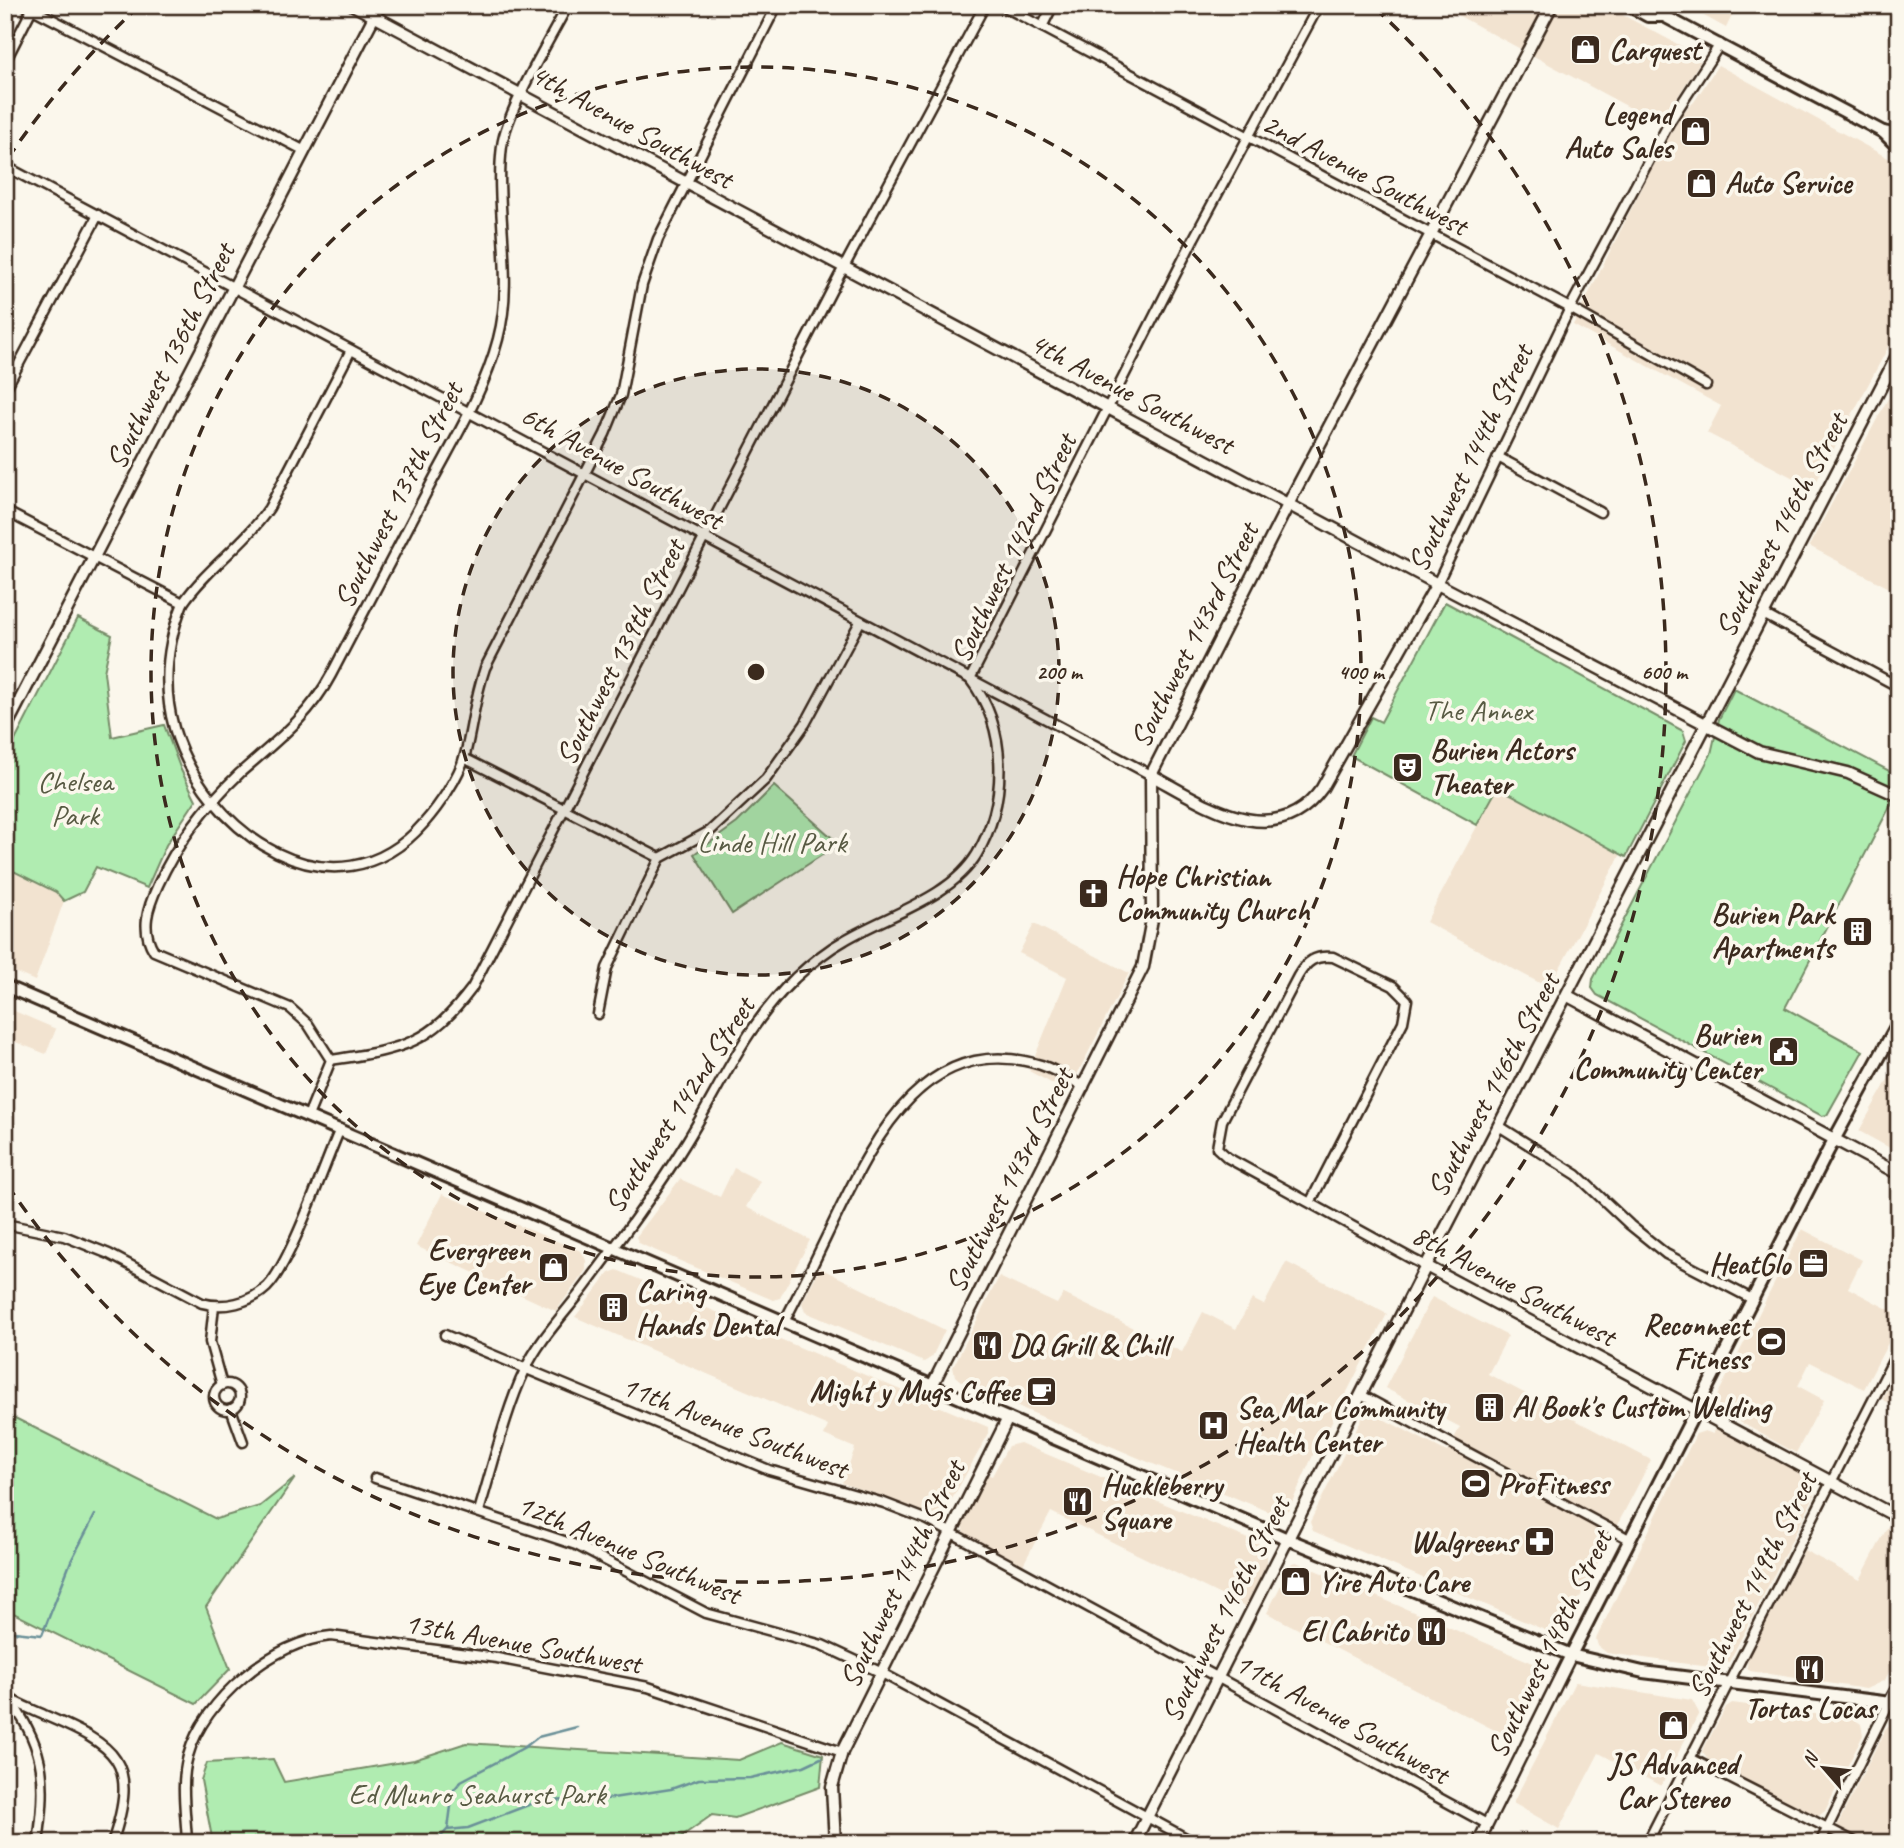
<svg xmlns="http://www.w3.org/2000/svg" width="1904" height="1848" font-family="Caveat,sans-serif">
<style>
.built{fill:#f2e3d0}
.green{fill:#b0ecb1;stroke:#768b68;stroke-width:2}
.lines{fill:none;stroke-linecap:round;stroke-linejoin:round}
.stream{stroke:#6a9098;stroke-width:2.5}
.minor-casing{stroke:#3b2a1e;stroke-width:13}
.tertiary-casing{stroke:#3b2a1e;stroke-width:15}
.secondary-casing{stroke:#3b2a1e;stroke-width:16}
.minor{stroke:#fbf7ec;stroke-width:8}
.tertiary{stroke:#fbf7ec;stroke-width:10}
.secondary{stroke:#fbf7ec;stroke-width:10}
.ring{fill:none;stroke:#3b2a1e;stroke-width:3.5;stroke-dasharray:12 9}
.labels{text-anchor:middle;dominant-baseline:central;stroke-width:7;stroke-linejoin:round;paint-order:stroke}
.poi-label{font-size:30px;font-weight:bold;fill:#3b2a1e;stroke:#fbf7ec;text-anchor:start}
.street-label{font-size:30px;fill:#3b2a1e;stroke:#fbf7ec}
.park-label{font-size:30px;fill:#585a43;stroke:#fbf7ec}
.centre{fill:#3b2a1e;stroke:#fbf7ec;stroke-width:3.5}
.ring-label{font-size:21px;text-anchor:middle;font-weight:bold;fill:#3b2a1e;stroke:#fbf7ec;stroke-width:7;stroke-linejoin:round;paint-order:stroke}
</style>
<rect width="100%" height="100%" fill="#fbf7ec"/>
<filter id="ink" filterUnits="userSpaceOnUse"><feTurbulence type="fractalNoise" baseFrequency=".0143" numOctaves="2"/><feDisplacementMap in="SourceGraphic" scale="14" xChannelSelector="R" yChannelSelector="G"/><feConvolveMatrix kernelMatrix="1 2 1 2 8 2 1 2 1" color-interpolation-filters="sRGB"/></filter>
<g filter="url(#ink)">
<g class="built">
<polygon points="1439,5 1604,5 1698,55 1700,62 1660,124"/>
<polygon points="1684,5 1737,5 1726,28"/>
<polygon points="1718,65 1899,164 1899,327 1813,488 1707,433 1721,406 1573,325 1677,118 1694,102"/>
<polygon points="1899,378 1899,593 1809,546"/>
<polygon points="1498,787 1621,854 1549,988 1426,922"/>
<polygon points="5,867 56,892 64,901 35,981 5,968"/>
<polygon points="1034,924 1129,973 1068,1092 1029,1071 1067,977 1019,953"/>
<polygon points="5,1007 56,1029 46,1054 13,1041 5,1058"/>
<polygon points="1899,1060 1899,1153 1859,1131"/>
<polygon points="734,1168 760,1181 746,1207 810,1240 780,1298 773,1300 647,1247 639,1243 636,1237 680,1179 720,1197"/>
<polygon points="442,1194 581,1251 586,1260 586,1270 556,1311 416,1246"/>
<polygon points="1802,1229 1862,1260 1848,1288 1899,1315 1899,1322 1864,1389 1810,1362 1798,1386 1824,1400 1796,1453 1720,1411 1716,1398"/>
<polygon points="1286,1262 1387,1314 1329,1427 1326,1426 1289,1509 1283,1513 1277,1515 1141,1459 963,1383 955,1376 953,1367 999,1277 1057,1304 1063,1294 1068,1296 1182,1352 1203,1312 1236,1329 1252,1299 1264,1305"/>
<polygon points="820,1268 945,1330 932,1357 924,1362 805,1312 802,1303"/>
<polygon points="617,1270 988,1427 988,1435 943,1515 934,1515 842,1483 855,1448 824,1435 828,1426 575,1317 609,1273"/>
<polygon points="1432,1297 1508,1336 1488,1374 1651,1460 1565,1626 1547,1631 1313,1531 1310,1522 1366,1410 1447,1452 1460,1427 1385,1388"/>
<polygon points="1899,1367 1899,1408 1882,1399"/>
<polygon points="1716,1428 1807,1476 1814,1484 1816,1493 1729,1662 1722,1660 1717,1668 1607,1653 1598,1646 1596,1639 1696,1434 1705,1431 1713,1434"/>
<polygon points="1020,1443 1260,1544 1267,1554 1267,1564 1245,1607 1051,1512 1023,1565 964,1534 962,1524 987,1474 992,1476 1008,1446"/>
<polygon points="1888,1526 1899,1532 1899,1652 1885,1680 1866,1689 1750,1671 1747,1667 1748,1658 1804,1550 1860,1580"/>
<polygon points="1296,1562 1540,1666 1546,1673 1512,1739 1267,1613 1292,1563"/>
<polygon points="1575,1682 1692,1700 1699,1713 1661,1786 1599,1753 1559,1829 1513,1803"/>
<polygon points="1732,1703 1854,1719 1861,1724 1863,1735 1825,1811 1817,1817 1709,1761 1702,1752 1726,1707"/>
<polygon points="1891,1724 1899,1725 1899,1843 1871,1843 1837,1826 1885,1729"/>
</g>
<g class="green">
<polygon points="1445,602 1683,731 1686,741 1626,857 1498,787 1477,825 1351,756 1371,717 1381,722"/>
<polygon points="78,618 112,635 104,672 112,737 164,725 181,770 196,800 166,845 147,888 96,867 83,892 64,901 56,892 5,867 5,760"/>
<polygon points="1734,689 1899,776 1899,789 1785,1008 1863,1051 1827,1115 1822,1116 1597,995 1592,988 1593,979 1711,754 1719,719"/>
<polygon points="774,786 839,844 732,914 694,854 737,823"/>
<polygon points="5,1413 216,1519 260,1506 295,1478 206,1607 230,1669 196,1704 5,1609"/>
<polygon points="782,1742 823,1755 820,1787 735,1818 712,1815 672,1843 213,1843 201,1780 207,1763 273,1759 284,1782 414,1760 466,1743 739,1760"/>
</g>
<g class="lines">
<g class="stream">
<polyline points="5,1631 42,1635 71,1561 95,1515"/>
<polyline points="448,1829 453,1791 461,1781 525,1747 538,1737 577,1727"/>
<polyline points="435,1843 447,1830 468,1828 539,1801 606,1799 671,1789 699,1779 750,1778 804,1766 821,1758"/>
</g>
<defs>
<g id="minor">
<polyline points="25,5 305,151"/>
<polyline points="1001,5 1570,308 1706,385"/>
<polyline points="1042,27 1053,5"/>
<polyline points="5,62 34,5"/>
<polyline points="5,166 1151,775"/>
<polyline points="5,390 98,215"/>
<polyline points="1498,457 1600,512"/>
<path d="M5,511L183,603C167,643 162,685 174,728C204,832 335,925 424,823C439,806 459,777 465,755C473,724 474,700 485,668L605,434L621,395L642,285L658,239L777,5"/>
<polyline points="1437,584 1570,308 1669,123 1720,44"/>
<path d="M183,603C208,567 245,544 269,508L351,350"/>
<polyline points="1763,614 1899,687"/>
<polyline points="464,758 660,858"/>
<polyline points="598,1014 607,968 660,858 710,831 766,779 805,724 860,622"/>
<path d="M331,1060C400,1049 428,1047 472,988L837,280L985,5"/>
<path d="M308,1116L331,1060L308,1024L290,1008L154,951C140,929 148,907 158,885C178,841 205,806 240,773C274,743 309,717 331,675C365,610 399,545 433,480C457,435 485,389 498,339C515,275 494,210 502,146C506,112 550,39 568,5"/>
<polyline points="1499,1126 1577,1175 1630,1225 1666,1254 1752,1299"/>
<path d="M1310,1203L1403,1022L1407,1000L1393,986L1333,957C1315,955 1307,961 1298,976L1222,1121L1217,1148L1228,1158L1412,1259L1426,1266"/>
<path d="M5,1224L64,1236L109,1254L202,1303C224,1309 250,1303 267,1287C291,1263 324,1165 340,1129"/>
<polyline points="214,1306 210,1342 222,1385"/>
<path d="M784,1322C802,1288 819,1252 836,1217C876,1134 928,1031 1041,1065C1056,1070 1070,1079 1084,1087"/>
<polyline points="445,1335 769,1470 884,1503 928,1520 1487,1824"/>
<circle cx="227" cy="1397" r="13"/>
<polyline points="1361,1395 1629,1539"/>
<polyline points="231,1409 243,1442"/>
<polyline points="375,1478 576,1545 706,1613 822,1645 880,1672 1195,1843"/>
<path d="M479,1511C493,1466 505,1412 525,1370C538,1341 565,1313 584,1288C620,1240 656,1192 687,1141C723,1082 744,1028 795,978C810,964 827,950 845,940C887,915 951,898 977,854C1008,801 1008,728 970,679L1194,238L1319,5"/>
<path d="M5,1696C17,1704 31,1709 44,1715C117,1746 140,1761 112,1843"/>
<path d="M12,1703C47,1751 46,1786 38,1843"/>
<polyline points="1690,1758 1857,1843"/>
<path d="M187,1843C186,1814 180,1784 188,1756C203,1700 274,1641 331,1636L497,1658L648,1687L842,1752"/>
<polyline points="1647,1843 1899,1349"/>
<polyline points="1820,1843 1889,1703"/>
</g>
<g id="tertiary">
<polyline points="353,5 1445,588 1759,752 1848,773 1899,796"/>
<polyline points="5,729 380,5"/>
<path d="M1151,775C1203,803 1275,855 1322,788L1437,584"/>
<polyline points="1568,996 1899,1174"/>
<polyline points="1426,1266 1899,1518"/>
<polyline points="932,1386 1143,967 1152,919 1151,775 1295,491 1552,5"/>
<polyline points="1889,1703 1899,1685"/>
<polyline points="835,1843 832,1787 842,1752 1008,1418"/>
<polyline points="1134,1843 1426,1266 1899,352"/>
<polyline points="1478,1843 1571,1655"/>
</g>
<g id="secondary">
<polyline points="1628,5 1648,16 1664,16"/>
<polyline points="1656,5 1664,16 1883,132 1899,135"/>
<polyline points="1883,132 1899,148"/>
<polyline points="5,986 1290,1540 1571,1655 1643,1672 1899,1704"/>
<polyline points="1571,1655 1828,1151 1899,1021"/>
</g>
</defs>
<use href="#minor" class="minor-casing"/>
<use href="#tertiary" class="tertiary-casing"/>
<use href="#secondary" class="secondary-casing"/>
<use href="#minor" class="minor"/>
<use href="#tertiary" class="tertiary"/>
<use href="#secondary" class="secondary"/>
</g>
</g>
<circle cx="756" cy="672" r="303" fill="#3b2a1e" fill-opacity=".12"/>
<g class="ring">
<circle cx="756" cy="672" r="303"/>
<circle cx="756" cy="672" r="605"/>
<path d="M8 158A908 908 0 0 1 137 8M1375 8A908 908 0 1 1 8 1186"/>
</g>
<defs>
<symbol id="shop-square" viewBox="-11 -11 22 22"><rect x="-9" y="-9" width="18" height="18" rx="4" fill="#3b2a1e" stroke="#fbf7ec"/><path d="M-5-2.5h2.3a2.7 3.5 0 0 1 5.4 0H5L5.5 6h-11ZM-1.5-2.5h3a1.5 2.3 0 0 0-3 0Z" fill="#fff"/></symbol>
<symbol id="theatre-square" viewBox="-11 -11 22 22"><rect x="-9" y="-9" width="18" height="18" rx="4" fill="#3b2a1e" stroke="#fbf7ec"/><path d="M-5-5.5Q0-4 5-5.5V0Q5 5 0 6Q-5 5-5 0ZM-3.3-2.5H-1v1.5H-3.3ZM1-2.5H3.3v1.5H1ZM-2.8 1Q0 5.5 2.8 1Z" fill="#fff"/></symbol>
<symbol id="church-square" viewBox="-11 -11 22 22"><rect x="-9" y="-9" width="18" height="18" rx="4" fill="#3b2a1e" stroke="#fbf7ec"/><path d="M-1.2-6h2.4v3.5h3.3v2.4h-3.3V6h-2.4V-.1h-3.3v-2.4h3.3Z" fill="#fff"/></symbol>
<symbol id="building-square" viewBox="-11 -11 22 22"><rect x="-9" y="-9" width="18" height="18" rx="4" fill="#3b2a1e" stroke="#fbf7ec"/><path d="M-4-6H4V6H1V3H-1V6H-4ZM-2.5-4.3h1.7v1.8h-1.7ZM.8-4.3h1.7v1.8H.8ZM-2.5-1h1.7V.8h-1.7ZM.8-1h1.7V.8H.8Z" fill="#fff"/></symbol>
<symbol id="civic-square" viewBox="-11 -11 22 22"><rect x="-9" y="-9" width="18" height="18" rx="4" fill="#3b2a1e" stroke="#fbf7ec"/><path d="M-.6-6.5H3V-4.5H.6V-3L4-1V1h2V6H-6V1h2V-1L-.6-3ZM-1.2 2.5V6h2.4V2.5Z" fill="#fff"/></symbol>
<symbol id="office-square" viewBox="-11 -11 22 22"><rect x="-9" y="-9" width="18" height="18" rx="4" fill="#3b2a1e" stroke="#fbf7ec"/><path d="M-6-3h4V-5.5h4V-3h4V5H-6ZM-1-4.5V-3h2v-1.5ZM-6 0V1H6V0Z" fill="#fff"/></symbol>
<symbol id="stadium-square" viewBox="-11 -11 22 22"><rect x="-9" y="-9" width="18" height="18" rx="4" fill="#3b2a1e" stroke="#fbf7ec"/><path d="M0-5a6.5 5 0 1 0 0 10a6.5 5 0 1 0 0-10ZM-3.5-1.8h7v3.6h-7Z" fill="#fff"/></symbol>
<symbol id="restaurant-square" viewBox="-11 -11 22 22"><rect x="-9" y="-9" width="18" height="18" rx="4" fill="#3b2a1e" stroke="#fbf7ec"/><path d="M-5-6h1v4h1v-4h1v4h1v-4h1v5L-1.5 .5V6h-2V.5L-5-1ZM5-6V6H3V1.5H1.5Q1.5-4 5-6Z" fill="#fff"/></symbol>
<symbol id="cafe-square" viewBox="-11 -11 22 22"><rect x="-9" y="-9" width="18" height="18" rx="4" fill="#3b2a1e" stroke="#fbf7ec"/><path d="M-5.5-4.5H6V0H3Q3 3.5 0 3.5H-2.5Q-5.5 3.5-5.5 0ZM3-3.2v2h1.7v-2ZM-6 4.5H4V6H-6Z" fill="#fff"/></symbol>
<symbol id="hospital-square" viewBox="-11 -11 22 22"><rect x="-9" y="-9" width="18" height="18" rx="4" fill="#3b2a1e" stroke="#fbf7ec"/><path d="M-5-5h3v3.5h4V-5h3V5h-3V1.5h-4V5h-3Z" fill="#fff"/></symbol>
<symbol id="pharmacy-square" viewBox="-11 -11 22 22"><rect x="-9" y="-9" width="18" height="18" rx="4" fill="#3b2a1e" stroke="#fbf7ec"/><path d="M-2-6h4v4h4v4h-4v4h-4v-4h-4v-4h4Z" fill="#fff"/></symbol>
</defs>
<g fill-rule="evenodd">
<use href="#shop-square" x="1568" y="32" width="35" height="35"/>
<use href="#shop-square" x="1678" y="114" width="35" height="35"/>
<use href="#shop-square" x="1684" y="166" width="35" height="35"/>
<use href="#theatre-square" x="1390" y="750" width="35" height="35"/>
<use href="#church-square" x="1076" y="876" width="35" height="35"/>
<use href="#building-square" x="1840" y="914" width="35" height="35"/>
<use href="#civic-square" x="1766" y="1034" width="35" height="35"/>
<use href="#office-square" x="1796" y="1246" width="35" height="35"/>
<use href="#shop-square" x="536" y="1250" width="35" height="35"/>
<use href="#building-square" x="596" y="1290" width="35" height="35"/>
<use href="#stadium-square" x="1754" y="1324" width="35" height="35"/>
<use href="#restaurant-square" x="970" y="1328" width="35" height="35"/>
<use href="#cafe-square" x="1024" y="1374" width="35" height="35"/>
<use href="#building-square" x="1472" y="1390" width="35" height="35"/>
<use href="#hospital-square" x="1196" y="1408" width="35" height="35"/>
<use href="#stadium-square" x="1458" y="1466" width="35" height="35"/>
<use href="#restaurant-square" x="1060" y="1484" width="35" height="35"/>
<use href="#pharmacy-square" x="1522" y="1524" width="35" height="35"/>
<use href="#shop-square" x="1278" y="1564" width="35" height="35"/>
<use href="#restaurant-square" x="1414" y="1614" width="35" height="35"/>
<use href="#restaurant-square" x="1792" y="1652" width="35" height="35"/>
<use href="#shop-square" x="1656" y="1708" width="35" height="35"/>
</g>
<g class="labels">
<g class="poi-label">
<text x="1609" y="50">Carquest</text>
<text x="1672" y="114" text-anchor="end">Legend<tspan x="1672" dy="34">Auto Sales</tspan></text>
<text x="1725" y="183">Auto Service</text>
<text x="1430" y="750">Burien Actors<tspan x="1430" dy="34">Theater</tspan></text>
<text x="1116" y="876">Hope Christian<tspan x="1116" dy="34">Community Church</tspan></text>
<text x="1834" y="914" text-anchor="end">Burien Park<tspan x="1834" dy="34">Apartments</tspan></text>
<text x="1761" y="1035" text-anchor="end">Burien<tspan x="1761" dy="34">Community Center</tspan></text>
<text x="530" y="1250" text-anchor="end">Evergreen<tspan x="530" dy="34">Eye Center</tspan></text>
<text x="1790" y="1264" text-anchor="end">HeatGlo</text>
<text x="636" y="1291">Caring<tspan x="636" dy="34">Hands Dental</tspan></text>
<text x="1749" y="1325" text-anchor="end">Reconnect<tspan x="1749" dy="34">Fitness</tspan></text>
<text x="1010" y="1345">DQ Grill &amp; Chill</text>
<text x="1019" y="1391" text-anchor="end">Might y Mugs Coffee</text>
<text x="1512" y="1407">Al Book's Custom Welding</text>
<text x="1236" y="1408">Sea Mar Community<tspan x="1236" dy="34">Health Center</tspan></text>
<text x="1498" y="1484">ProFitness</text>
<text x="1101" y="1485">Huckleberry<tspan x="1101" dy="34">Square</tspan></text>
<text x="1517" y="1542" text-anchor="end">Walgreens</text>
<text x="1318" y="1582">Yire Auto Care</text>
<text x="1408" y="1631" text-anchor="end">El Cabrito</text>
<text x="1810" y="1708" text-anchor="middle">Tortas Locas</text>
<text x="1673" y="1764" text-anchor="middle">JS Advanced<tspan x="1673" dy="34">Car Stereo</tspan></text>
</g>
<g class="street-label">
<text transform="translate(632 126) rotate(29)">4th Avenue Southwest</text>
<text transform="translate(1365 174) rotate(28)">2nd Avenue Southwest</text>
<text transform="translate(170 356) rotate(-63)">Southwest 136th Street</text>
<text transform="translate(1132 393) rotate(28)">4th Avenue Southwest</text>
<text transform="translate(1470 458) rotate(-64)">Southwest 144th Street</text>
<text transform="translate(622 467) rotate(29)">6th Avenue Southwest</text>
<text transform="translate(398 495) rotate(-63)">Southwest 137th Street</text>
<text transform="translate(1781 525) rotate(-62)">Southwest 146th Street</text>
<text transform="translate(1013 548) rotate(-64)">Southwest 142nd Street</text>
<text transform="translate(1194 635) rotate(-63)">Southwest 143rd Street</text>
<text transform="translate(620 652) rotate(-63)">Southwest 139th Street</text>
<text transform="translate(1493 1085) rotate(-62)">Southwest 146th Street</text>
<text transform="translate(679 1105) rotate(-57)">Southwest 142nd Street</text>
<text transform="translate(1009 1180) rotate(-63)">Southwest 143rd Street</text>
<text transform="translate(1514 1285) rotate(28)">8th Avenue Southwest</text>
<text transform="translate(735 1427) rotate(21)">11th Avenue Southwest</text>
<text transform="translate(629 1549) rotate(23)">12th Avenue Southwest</text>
<text transform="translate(902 1574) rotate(-64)">Southwest 144th Street</text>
<text transform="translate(1752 1585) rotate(-63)">Southwest 149th Street</text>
<text transform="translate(1225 1609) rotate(-63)">Southwest 146th Street</text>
<text transform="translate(523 1643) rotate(10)">13th Avenue Southwest</text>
<text transform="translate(1549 1644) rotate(-64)">Southwest 148th Street</text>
<text transform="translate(1342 1718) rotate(29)">11th Avenue Southwest</text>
</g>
<g class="park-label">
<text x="1478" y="710">The Annex</text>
<text x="75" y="781">Chelsea<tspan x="75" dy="34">Park</tspan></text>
<text x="772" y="842">Linde Hill Park</text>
<text x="477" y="1794">Ed Munro Seahurst Park</text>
</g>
</g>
<circle cx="756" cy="672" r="10" class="centre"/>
<g class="ring-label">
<text x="1059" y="679">200 m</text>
<text x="1361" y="679">400 m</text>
<text x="1664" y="679">600 m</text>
</g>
<rect width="1904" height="1848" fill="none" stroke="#fbf7ec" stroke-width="28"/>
<rect x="14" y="14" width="1876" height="1820" fill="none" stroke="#3b2a1e" stroke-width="2.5" filter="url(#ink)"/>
<g transform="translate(1824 1768) rotate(298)" stroke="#fbf7ec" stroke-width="5" paint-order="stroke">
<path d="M0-5L12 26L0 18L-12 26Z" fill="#3b2a1e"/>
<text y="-10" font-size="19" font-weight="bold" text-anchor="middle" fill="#3b2a1e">N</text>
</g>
</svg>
